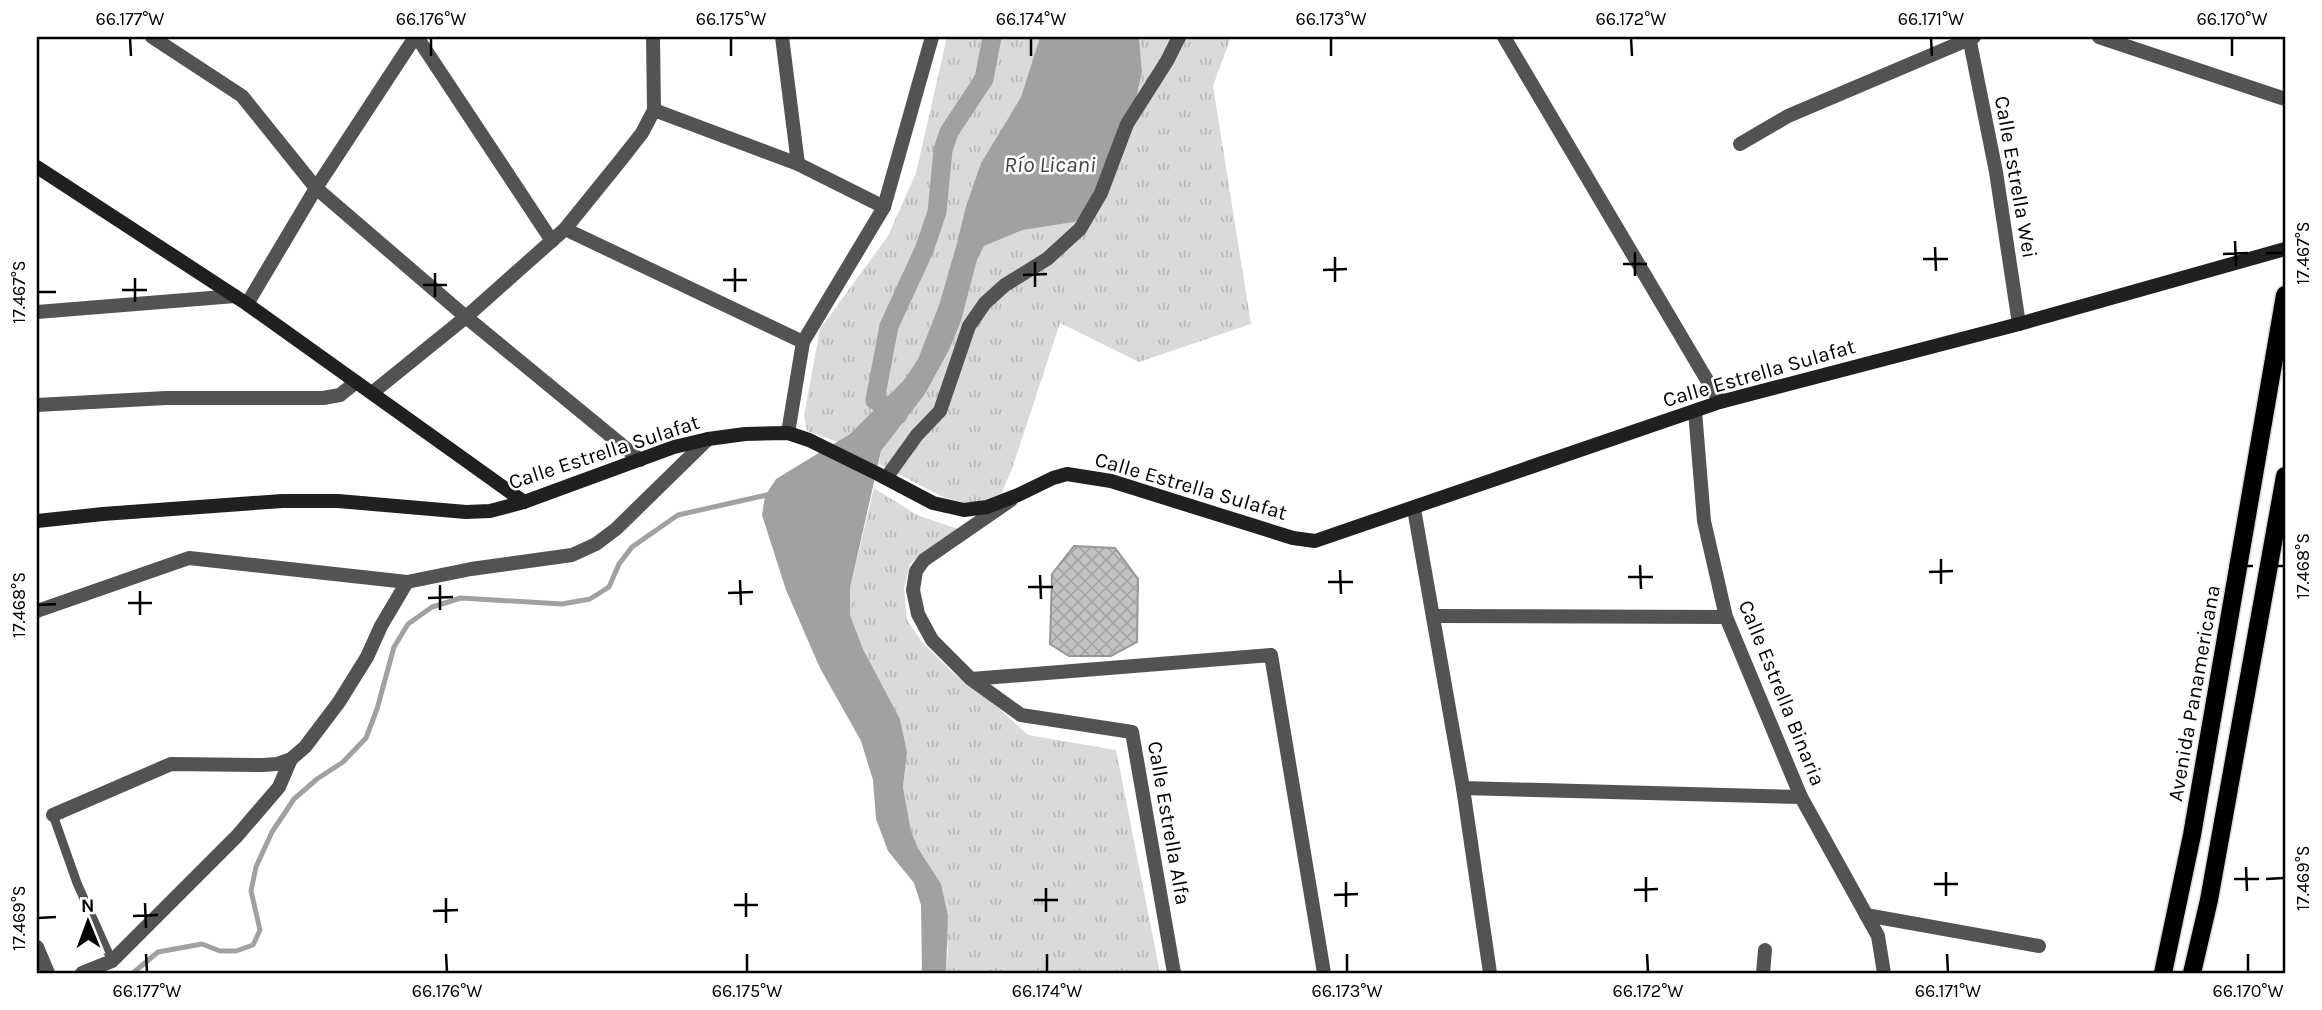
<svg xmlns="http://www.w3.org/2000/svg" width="2322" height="1010" font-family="Karla,sans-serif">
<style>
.grass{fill:url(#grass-tufts)}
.water{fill:#a1a1a1}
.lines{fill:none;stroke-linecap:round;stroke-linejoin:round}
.stream{stroke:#a1a1a1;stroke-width:5}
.canal{stroke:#a1a1a1;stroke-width:19}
.building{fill:url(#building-cross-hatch);stroke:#979797;stroke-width:2}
.primary-casing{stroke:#dbdbdb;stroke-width:21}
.lane{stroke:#535353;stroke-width:9}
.street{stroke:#535353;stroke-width:14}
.secondary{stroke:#202020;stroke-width:14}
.primary{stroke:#000;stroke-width:18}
.ticks{fill:none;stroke:#000;stroke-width:2.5}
.labels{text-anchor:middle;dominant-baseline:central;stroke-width:5;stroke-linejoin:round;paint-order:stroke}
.street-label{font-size:21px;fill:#000;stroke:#fff}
.water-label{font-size:23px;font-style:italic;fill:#424242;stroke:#fff}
.neatline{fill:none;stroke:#000;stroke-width:2.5}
.ticks-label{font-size:18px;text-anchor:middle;fill:#000}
</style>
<defs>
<pattern id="grass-tufts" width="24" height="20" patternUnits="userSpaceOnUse" patternTransform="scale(1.75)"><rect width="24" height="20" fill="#dadada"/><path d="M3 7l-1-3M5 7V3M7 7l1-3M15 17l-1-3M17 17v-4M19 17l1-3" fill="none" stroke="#b9b9b9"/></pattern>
<pattern id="building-cross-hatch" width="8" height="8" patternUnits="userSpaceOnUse" patternTransform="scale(1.75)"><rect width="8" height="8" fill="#c3c3c3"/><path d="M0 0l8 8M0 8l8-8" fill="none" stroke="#a6a6a6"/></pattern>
</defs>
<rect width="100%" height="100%" fill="#fff"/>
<g class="grass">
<polygon points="947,37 1040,37 1021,97 981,163 966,206 957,243 939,305 918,359 904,380 850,434 838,442 807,431 804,416 820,329 888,236 916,173"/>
<polygon points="1139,37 1231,37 1213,86 1251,324 1139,362 1060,323 1012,469 998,501 975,506 943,497 879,464 881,451 925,394 949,350 961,321 977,260 984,246 1023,230 1074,222 1142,72"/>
<polygon points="874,488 917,515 961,530 926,550 910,564 904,588 907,620 922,642 951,671 994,704 1028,735 1116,750 1160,973 946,973 948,950 941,884 918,848 911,831 903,787 907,752 900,719 863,649 850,615 850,588"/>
</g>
<polygon class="water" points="1040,37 1139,37 1142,72 1133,111 1096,208 1074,222 1023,230 984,246 977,260 961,321 949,350 925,394 881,451 850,588 850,615 863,649 900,719 907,752 903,787 911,831 918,848 941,884 948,916 946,973 922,973 921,905 914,883 888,851 876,819 873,780 861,741 820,668 786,590 762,515 765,496 776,479 850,434 904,380 918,359 939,305 957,243 966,206 981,163 1021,97"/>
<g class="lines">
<polyline class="stream" points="133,973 158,952 202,944 220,951 236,951 253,945 260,930 251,891 256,867 272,832 294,799 317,779 343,762 366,738 377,709 394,647 408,624 432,607 461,598 562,604 590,599 609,587 619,564 632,547 678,515 771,494"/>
<polyline class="canal" points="898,415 875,400 889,326 924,250 937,212 943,150 949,132 984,79 992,37"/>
</g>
<polygon class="building" points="1074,546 1115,548 1138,579 1137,642 1111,656 1069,656 1050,644 1052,574"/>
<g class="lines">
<defs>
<g id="primary">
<polyline points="2163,973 2192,835 2285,295"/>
<polyline points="2192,973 2209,900 2285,476"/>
</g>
</defs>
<use href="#primary" class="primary-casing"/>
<polyline class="lane" points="53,815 77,883 112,961"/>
<g class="street">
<polyline points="152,37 242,96 316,188 466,317 640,460"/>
<polyline points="417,37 552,241"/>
<polyline points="782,37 798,164"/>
<polyline points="1504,37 1720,402"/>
<polyline points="1969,37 1996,172 2019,324"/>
<polyline points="2099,37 2285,99"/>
<polyline points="654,110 798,164 884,207"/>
<polyline points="1740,144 1788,116 1974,37"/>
<polyline points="565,229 803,342"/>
<polyline points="247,304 316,188 415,37"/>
<polyline points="37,312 235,296"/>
<polyline points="372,393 466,317 565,229 620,161 642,133 654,110 653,37"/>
<polyline points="37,405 166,398 323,398 340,395 356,382"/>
<polyline points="1695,411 1704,521 1726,617 1801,797 1878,936 1884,973"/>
<polyline points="788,433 803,342 884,207 932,37"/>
<polyline points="886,478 917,435 940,411 969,326 985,303 1005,285 1047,259 1080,229 1101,193 1127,124 1167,61 1179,37"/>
<polyline points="1011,500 924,560 916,571 913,590 918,614 932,640 971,679 1021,715 1132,732 1174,973"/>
<polyline points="1414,509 1463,788 1490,973"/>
<polyline points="37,611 189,558 407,582 471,569 572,555 596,544 616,529 708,439"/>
<polyline points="1433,616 1726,617"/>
<polyline points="971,679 1271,655 1324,973"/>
<polyline points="1463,788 1801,797"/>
<polyline points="53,815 171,764 263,765 277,764 291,759 305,747 339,702 367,657 381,626 407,582"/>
<polyline points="1866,915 2039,946"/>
<polyline points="37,947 48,973"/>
<polyline points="82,973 112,961 237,836 279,787 291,759"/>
<polyline points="1763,973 1765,950"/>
</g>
<g class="secondary">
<polyline points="37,167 247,304 524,502"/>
<polyline points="37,521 103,514 282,501 338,501 466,512 490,511 524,502 674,447 708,439 745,434 788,433 809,440 878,474 933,503 964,510 987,507 1018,495 1053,478 1067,474 1111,481 1293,538 1315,541 1720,402 2019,324 2285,249"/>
</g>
<use href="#primary" class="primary"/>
</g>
<path class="ticks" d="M130,38L131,56M431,38V56M731,38V56M1031,38V56M1331,38V56M1631,38L1632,56M1931,38L1932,56M2232,38V56M2235,241L2236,266M1935,247L1936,271M1635,252V276M2266,253H2284M2223,254L2248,253M1335,257V282M1923,259H1948M1035,262V287M1623,264H1647M735,268V292M1323,270L1347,269M435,273V297M1023,275L1047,274M135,278V302M723,280H747M423,285H447M122,290H147M38,292H56M2241,554V579M1941,559V584M1640,565L1641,589M2229,566H2253M2266,566H2284M1340,570L1341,594M1929,572L1953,571M1040,575L1041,599M1628,577H1653M740,580L741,605M1328,582H1353M440,585V610M1028,587H1053M140,591V615M728,593L753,592M428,598L453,597M128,603H152M38,605L56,604M2246,867L2247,891M1946,872V896M1646,877V902M2234,879H2259M2266,879L2284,878M1346,882V907M1934,884H1958M1046,888V912M1634,890L1658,889M746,893V917M1334,895L1358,894M446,898V923M1034,900H1058M145,903L146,928M734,905H758M433,911L458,910M133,916L158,915M38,918L56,917M146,954L147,972M446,954L447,972M747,954V972M1047,954V972M1347,954V972M1647,954L1648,972M1947,954L1948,972M2248,954V972"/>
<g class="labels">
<g class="street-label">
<text transform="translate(2016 177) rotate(80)">Calle Estrella Wei</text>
<text transform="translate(1759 373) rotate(-16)">Calle Estrella Sulafat</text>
<text transform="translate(604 452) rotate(-18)">Calle Estrella Sulafat</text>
<text transform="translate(1191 486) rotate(16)">Calle Estrella Sulafat</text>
<text transform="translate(1782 693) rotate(68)">Calle Estrella Binaria</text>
<text transform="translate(2194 693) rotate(-80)">Avenida Panamericana</text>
<text transform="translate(1169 823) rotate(80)">Calle Estrella Alfa</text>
</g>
<g class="water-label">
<text x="1050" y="164">Río Licani</text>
</g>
</g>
<rect width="2322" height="1010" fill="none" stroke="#ffffff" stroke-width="77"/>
<g transform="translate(88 922) rotate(359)" stroke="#ffffff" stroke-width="5" paint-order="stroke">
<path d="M0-5L12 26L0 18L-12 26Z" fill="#000000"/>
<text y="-10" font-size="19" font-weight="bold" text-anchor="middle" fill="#000000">N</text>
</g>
<rect x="38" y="38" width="2246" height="934" class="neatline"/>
<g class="ticks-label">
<text x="130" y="25">66.177°W</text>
<text x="431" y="25">66.176°W</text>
<text x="731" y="25">66.175°W</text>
<text x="1031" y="25">66.174°W</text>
<text x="1331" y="25">66.173°W</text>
<text x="1631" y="25">66.172°W</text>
<text x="1931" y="25">66.171°W</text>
<text x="2232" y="25">66.170°W</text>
<text transform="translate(2303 253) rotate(-90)" y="6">17.467°S</text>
<text transform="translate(19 292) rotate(-90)" y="6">17.467°S</text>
<text transform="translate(2303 566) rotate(-90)" y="6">17.468°S</text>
<text transform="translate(19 605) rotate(-90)" y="6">17.468°S</text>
<text transform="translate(2303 878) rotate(-90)" y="6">17.469°S</text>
<text transform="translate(19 918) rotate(-90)" y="6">17.469°S</text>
<text x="147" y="997">66.177°W</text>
<text x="447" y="997">66.176°W</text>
<text x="747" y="997">66.175°W</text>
<text x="1047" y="997">66.174°W</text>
<text x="1347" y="997">66.173°W</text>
<text x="1648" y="997">66.172°W</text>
<text x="1948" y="997">66.171°W</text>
<text x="2248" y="997">66.170°W</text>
</g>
</svg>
